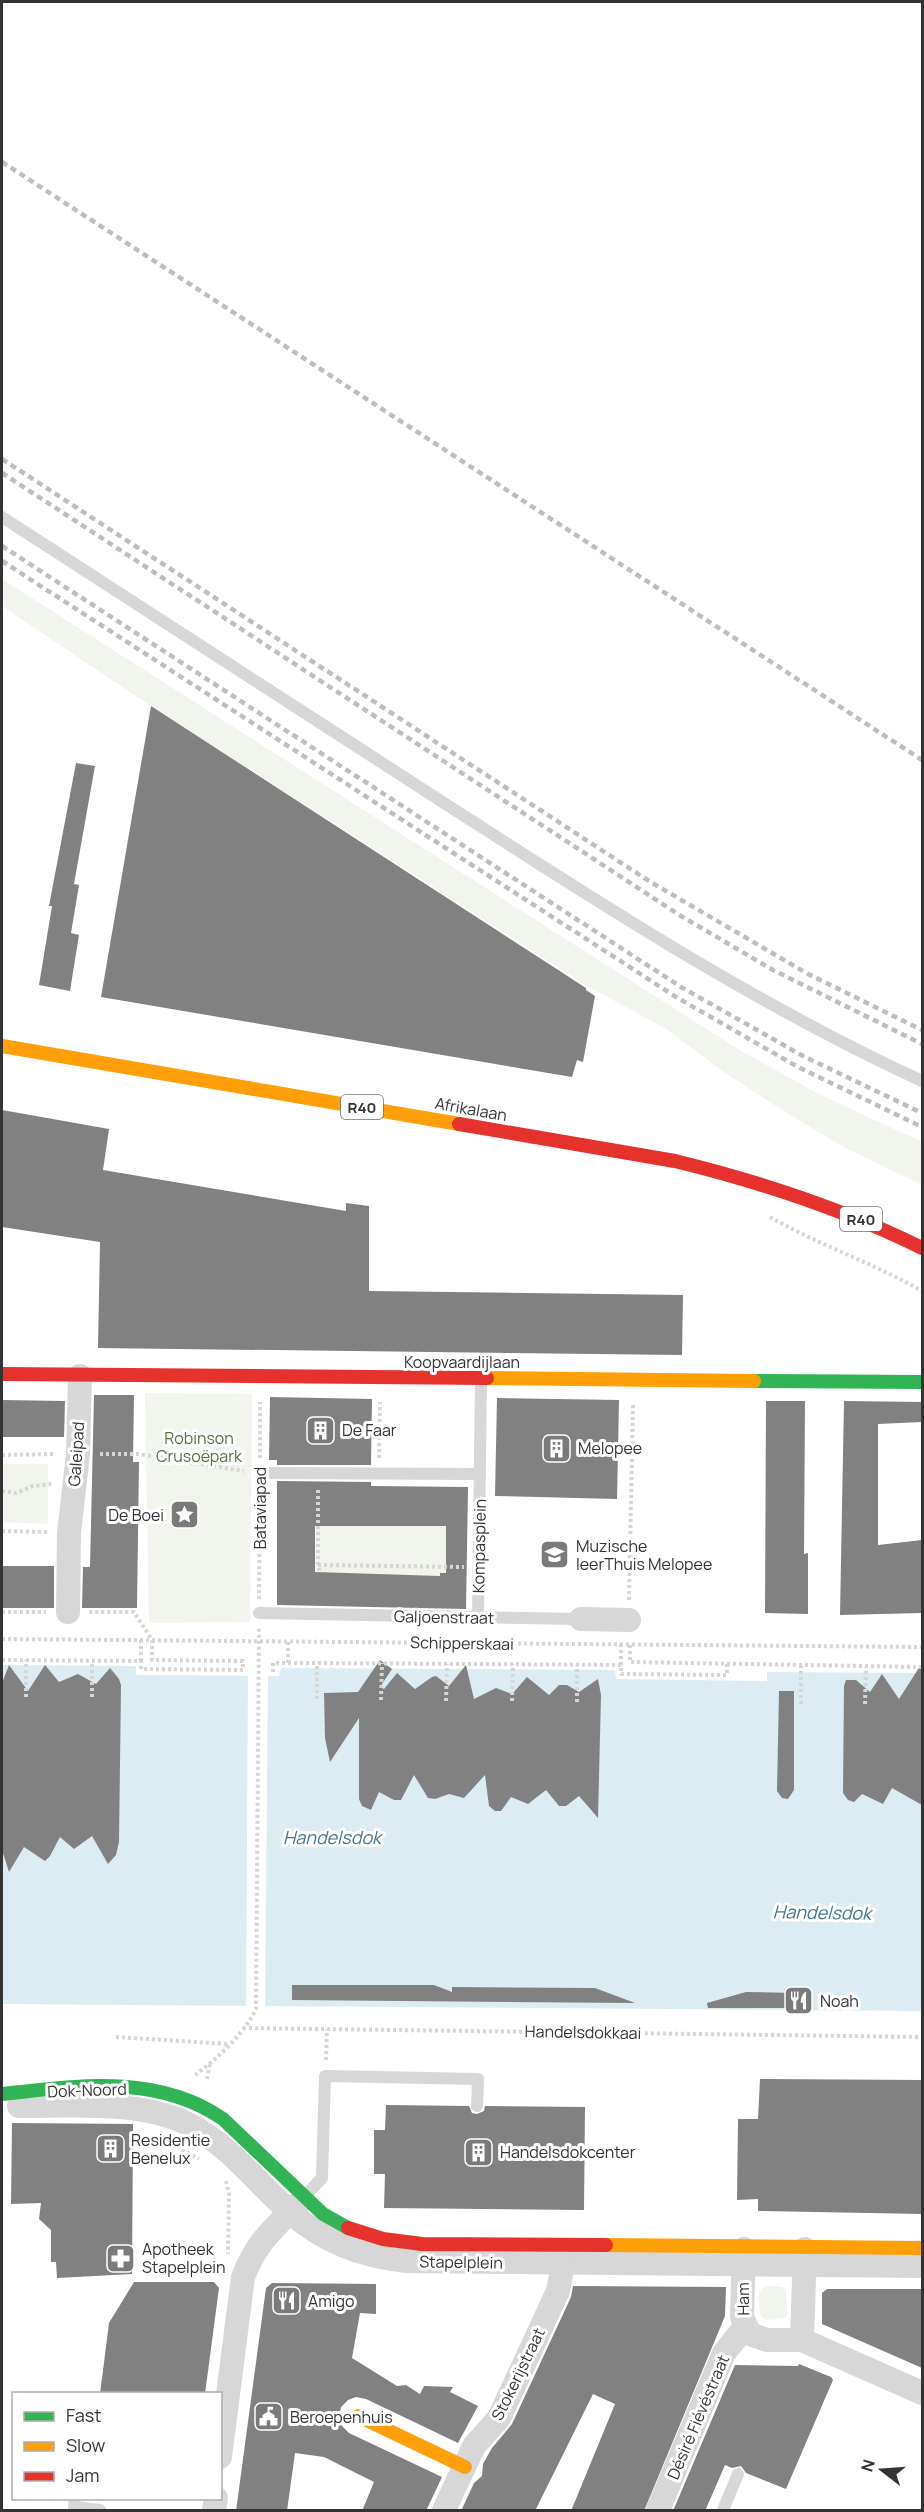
<svg xmlns="http://www.w3.org/2000/svg" width="924" height="2512" font-family="Manrope,sans-serif">
<style>
.green{fill:#f1f5ed}
.water{fill:#ddebf3}
.pier{fill:#fff}
.building{fill:#818181;fill-rule:evenodd}
.lines{fill:none;stroke-linecap:round;stroke-linejoin:round}
.path{stroke:#d6d6d6;stroke-width:4;stroke-dasharray:3 3;stroke-linecap:butt}
.lane{stroke:#d7d7d7;stroke-width:12}
.street{stroke:#d7d7d7;stroke-width:24}
.fast{stroke:#30b455;stroke-width:14}
.slow{stroke:#ff9f0a;stroke-width:14}
.jam{stroke:#e5322d;stroke-width:14}
.rail{stroke:#bebebe;stroke-width:4.5;stroke-dasharray:6 4.5;stroke-linecap:butt}
.labels{text-anchor:middle;dominant-baseline:central;stroke-width:6;stroke-linejoin:round;paint-order:stroke}
.shield{fill:#fff;stroke:#707070;stroke-width:1.5}
.shield-label{font-size:15px;font-weight:bold;fill:#333}
.street-label{font-size:16px;fill:#333;stroke:#fff}
.poi-label{font-size:16px;fill:#333;stroke:#fff;text-anchor:start}
.park-label{font-size:16px;fill:#56703f;stroke:#fff}
.water-label{font-size:18px;font-style:italic;fill:#3f7597;stroke:#fff}
</style>
<rect width="100%" height="100%" fill="#fff"/>
<g class="green">
<polygon points="2,579 741,1051 819,1094 922,1142 922,1185 845,1148 787,1113 721,1070 666,1029 584,984 148,704 2,606"/>
<polygon points="145,1393 252,1394 250,1622 149,1623"/>
<polygon points="2,1464 48,1464 48,1524 2,1522"/>
<polygon points="316,1497 446,1526 459,1573 440,1574 440,1576 315,1573"/>
<polygon points="768,2286 782,2287 786,2290 788,2314 785,2318 767,2320 761,2317 758,2297 762,2289"/>
</g>
<polygon class="water" points="2,1665 136,1666 136,1675 279,1676 281,1668 615,1670 616,1679 767,1681 767,1672 922,1673 922,2011 2,2004"/>
<polygon class="pier" points="248,1673 268,1673 265,2009 246,2009"/>
<g class="building">
<polygon points="151,706 586,988 586,990 595,996 583,1062 577,1060 572,1077 101,997"/>
<polygon points="76,763 95,766 74,884 79,885 71,933 79,935 70,991 39,985 52,906 49,906"/>
<polygon points="2,1110 109,1129 103,1170 346,1211 346,1203 369,1206 369,1291 683,1295 682,1355 98,1348 100,1242 2,1227"/>
<polygon points="94,1395 134,1395 133,1462 139,1462 137,1608 82,1608 83,1567 90,1567"/>
<polygon points="270,1397 372,1399 371,1465 277,1465 277,1460 269,1460"/>
<polygon points="497,1398 619,1400 617,1499 495,1496"/>
<polygon points="2,1400 65,1401 64,1437 2,1437"/>
<polygon points="766,1401 805,1401 804,1554 808,1553 808,1614 765,1613"/>
<polygon points="844,1401 922,1402 922,1422 878,1424 878,1545 922,1540 922,1613 840,1615"/>
<path d="M277,1481L371,1482V1486L468,1487L466,1609L277,1605ZM315,1526H446V1573H440V1576L315,1572Z"/>
<rect x="2" y="1566" width="52" height="42"/>
<polygon points="380,1660 392,1669 380,1687 384,1689 397,1673 415,1689 432,1677 436,1676 449,1686 466,1665 474,1699 496,1688 512,1694 527,1677 549,1695 559,1685 567,1685 579,1692 598,1679 601,1695 598,1818 579,1796 566,1806 559,1806 546,1790 528,1804 511,1797 501,1811 495,1811 489,1806 485,1775 464,1798 449,1794 435,1799 428,1798 414,1775 401,1800 394,1800 379,1792 371,1810 362,1806 359,1799 359,1718 330,1762 325,1738 324,1693 358,1692"/>
<polygon points="922,1663 922,1805 892,1788 883,1804 862,1794 854,1802 848,1800 843,1793 844,1686 846,1680 856,1680 870,1692 882,1674 899,1699"/>
<polygon points="9,1665 28,1691 45,1665 59,1682 78,1674 96,1684 110,1668 119,1679 121,1685 119,1842 116,1855 108,1864 92,1836 74,1849 60,1837 50,1856 45,1861 24,1847 9,1872 2,1850 2,1683"/>
<polygon points="779,1691 794,1691 794,1790 788,1799 782,1798 777,1791"/>
<polygon points="292,1985 434,1985 452,1992 452,1987 595,1988 635,2003 292,2000"/>
<polygon points="746,1992 795,1993 795,2008 708,2008 707,2003"/>
<polygon points="760,2079 922,2080 922,2214 758,2211 758,2199 737,2200 738,2119 758,2119"/>
<polygon points="386,2105 469,2106 472,2113 477,2114 484,2111 485,2106 585,2107 584,2210 384,2208 385,2174 374,2174 374,2130 385,2130"/>
<polygon points="12,2123 133,2124 132,2274 57,2278 56,2262 51,2262 51,2230 39,2219 41,2203 11,2204"/>
<polygon points="134,2282 214,2282 219,2288 205,2394 100,2394 109,2323"/>
<polygon points="272,2283 376,2284 376,2314 360,2313 352,2358 397,2386 406,2385 420,2394 424,2386 453,2387 450,2392 478,2406 458,2443 366,2399 356,2397 348,2400 341,2407 339,2418 342,2426 349,2433 442,2477 426,2511 362,2511 374,2482 324,2457 295,2453 287,2511 236,2511 266,2288"/>
<polygon points="573,2286 726,2287 725,2316 644,2511 571,2511 615,2404 593,2394 535,2511 461,2511 474,2483 482,2476 483,2464 492,2448 512,2424 571,2297"/>
<polygon points="827,2289 922,2289 922,2368 822,2324 822,2293"/>
<polygon points="799,2364 831,2377 833,2380 786,2489 746,2473 741,2466 732,2468 725,2465 705,2511 673,2511 735,2365 798,2366"/>
</g>
<g class="lines">
<g class="path">
<path d="M770,1217C819,1245 873,1263 922,1291"/>
<polyline points="100,1454 138,1454 244,1471"/>
<polyline points="2,1455 56,1454"/>
<polyline points="260,1458 260,1402"/>
<polyline points="379,1458 380,1402"/>
<polyline points="318,1490 318,1565 320,1573"/>
<polyline points="2,1491 16,1493 33,1486 52,1484"/>
<polyline points="2,1531 49,1532"/>
<polyline points="318,1565 464,1567"/>
<polyline points="259,1599 260,1489"/>
<polyline points="629,1600 633,1404"/>
<polyline points="2,1612 46,1612"/>
<polyline points="2,1639 922,1647"/>
<polyline points="630,1645 630,1662 922,1667"/>
<polyline points="2,1660 141,1661 141,1669 243,1670 243,1661 152,1660 152,1640 134,1612 89,1612"/>
<polyline points="141,1661 141,1640"/>
<polyline points="288,1663 288,1641"/>
<polyline points="621,1665 621,1643"/>
<polyline points="273,1672 273,1663 317,1663 621,1665 621,1674 727,1675 727,1663"/>
<polyline points="26,1697 26,1660"/>
<polyline points="92,1697 92,1661"/>
<polyline points="317,1699 317,1663"/>
<polyline points="381,1700 382,1663"/>
<polyline points="446,1701 447,1664"/>
<polyline points="512,1701 513,1664"/>
<polyline points="577,1702 577,1665"/>
<polyline points="801,1704 801,1666"/>
<polyline points="865,1704 866,1667"/>
<polyline points="243,2028 922,2037"/>
<polyline points="116,2037 228,2044"/>
<polyline points="326,2060 327,2029"/>
<path d="M195,2075C217,2059 244,2034 256,2009L259,1627"/>
<polyline points="207,2079 210,2064"/>
<polyline points="166,2141 199,2159"/>
<polyline points="226,2181 229,2194 228,2254"/>
</g>
<g class="lane">
<path d="M2,517C153,616 305,714 458,812C609,909 759,1006 922,1081"/>
<polyline points="260,1473 480,1474"/>
<polyline points="259,1613 581,1619"/>
<polyline points="478,1617 481,1379"/>
<polyline points="304,2197 322,2178 325,2076 478,2079 477,2106"/>
<polyline points="75,2498 74,2507 100,2510"/>
<polyline points="723,2510 738,2474"/>
</g>
<g class="street">
<polyline points="68,1612 69,1533 78,1454 80,1376"/>
<polyline points="581,1619 629,1620"/>
<path d="M19,2106C74,2106 141,2100 190,2125C230,2146 257,2183 290,2212C324,2242 361,2256 406,2261L922,2266"/>
<polyline points="744,2249 742,2317 750,2334 767,2340 802,2340 922,2393"/>
<polyline points="802,2340 805,2249"/>
<path d="M220,2457L243,2277C257,2241 274,2228 300,2202"/>
<polyline points="214,2510 216,2498"/>
<polyline points="444,2510 474,2446 499,2418 558,2291 563,2264"/>
<polyline points="658,2510 724,2353 745,2327"/>
</g>
<g class="fast">
<polyline points="754,1381 922,1382"/>
<path d="M2,2094C77,2086 157,2073 223,2119L323,2214L348,2228"/>
</g>
<g class="slow">
<polyline points="2,1046 459,1124"/>
<polyline points="487,1378 754,1381"/>
<polyline points="606,2245 922,2248"/>
<polyline points="358,2416 465,2467"/>
</g>
<g class="jam">
<path d="M459,1124L675,1161C761,1182 843,1209 922,1248"/>
<polyline points="2,1374 487,1378"/>
<polyline points="348,2228 383,2239 422,2244 606,2245"/>
</g>
<g class="rail">
<polyline points="2,162 922,760"/>
<polyline points="2,459 649,881 808,974 922,1030"/>
<polyline points="2,473 681,916 773,970 922,1044"/>
<polyline points="2,546 681,987 803,1056 922,1113"/>
<polyline points="2,561 676,997 798,1067 922,1127"/>
</g>
</g>
<defs>
<symbol id="building-square" viewBox="-11 -11 22 22"><rect x="-9" y="-9" width="18" height="18" rx="4" fill="#7a7a7a" stroke="#fff"/><path d="M-4-6H4V6H1V3H-1V6H-4ZM-2.5-4.3h1.7v1.8h-1.7ZM.8-4.3h1.7v1.8H.8ZM-2.5-1h1.7V.8h-1.7ZM.8-1h1.7V.8H.8Z" fill="#fff"/></symbol>
<symbol id="sight-square" viewBox="-11 -11 22 22"><rect x="-9" y="-9" width="18" height="18" rx="4" fill="#7a7a7a" stroke="#fff"/><path d="M0-6L1.8-2.2L6-1.7L2.9 1.2L3.7 5.4L0 3.3L-3.7 5.4L-2.9 1.2L-6-1.7L-1.8-2.2Z" fill="#fff"/></symbol>
<symbol id="school-square" viewBox="-11 -11 22 22"><rect x="-9" y="-9" width="18" height="18" rx="4" fill="#7a7a7a" stroke="#fff"/><path d="M0-5L7-2L0 1L-7-2ZM-4 1L0 2.5L4 1V4Q0 6-4 4Z" fill="#fff"/></symbol>
<symbol id="restaurant-square" viewBox="-11 -11 22 22"><rect x="-9" y="-9" width="18" height="18" rx="4" fill="#7a7a7a" stroke="#fff"/><path d="M-5-6h1v4h1v-4h1v4h1v-4h1v5L-1.5 .5V6h-2V.5L-5-1ZM5-6V6H3V1.5H1.5Q1.5-4 5-6Z" fill="#fff"/></symbol>
<symbol id="pharmacy-square" viewBox="-11 -11 22 22"><rect x="-9" y="-9" width="18" height="18" rx="4" fill="#7a7a7a" stroke="#fff"/><path d="M-2-6h4v4h4v4h-4v4h-4v-4h-4v-4h4Z" fill="#fff"/></symbol>
<symbol id="civic-square" viewBox="-11 -11 22 22"><rect x="-9" y="-9" width="18" height="18" rx="4" fill="#7a7a7a" stroke="#fff"/><path d="M-.6-6.5H3V-4.5H.6V-3L4-1V1h2V6H-6V1h2V-1L-.6-3ZM-1.2 2.5V6h2.4V2.5Z" fill="#fff"/></symbol>
</defs>
<g fill-rule="evenodd">
<use href="#building-square" x="304" y="1414" width="33" height="33"/>
<use href="#building-square" x="540" y="1432" width="33" height="33"/>
<use href="#sight-square" x="168" y="1498" width="33" height="33"/>
<use href="#school-square" x="538" y="1538" width="33" height="33"/>
<use href="#restaurant-square" x="782" y="1984" width="33" height="33"/>
<use href="#building-square" x="94" y="2132" width="33" height="33"/>
<use href="#building-square" x="462" y="2136" width="33" height="33"/>
<use href="#pharmacy-square" x="104" y="2242" width="33" height="33"/>
<use href="#restaurant-square" x="270" y="2284" width="33" height="33"/>
<use href="#civic-square" x="252" y="2400" width="33" height="33"/>
</g>
<g class="labels">
<g class="shield">
<rect x="341" y="1095" width="42" height="24" rx="4.5"/>
<rect x="840" y="1207" width="42" height="24" rx="4.5"/>
</g>
<g class="shield-label">
<text x="362" y="1107">R40</text>
<text x="861" y="1219">R40</text>
</g>
<g class="street-label">
<text transform="translate(471 1109) rotate(10)">Afrikalaan</text>
<text x="462" y="1362">Koopvaardijlaan</text>
<text transform="translate(76 1454) rotate(-86)">Galeipad</text>
<text transform="translate(260 1508) rotate(-90)">Bataviapad</text>
<text transform="translate(479 1546) rotate(-89)">Kompasplein</text>
<text transform="translate(444 1617) rotate(1)">Galjoenstraat</text>
<text transform="translate(462 1643) rotate(1)">Schipperskaai</text>
<text transform="translate(583 2032) rotate(1)">Handelsdokkaai</text>
<text transform="translate(87 2090) rotate(-2)">Dok-Noord</text>
<text transform="translate(461 2262) rotate(1)">Stapelplein</text>
<text transform="translate(743 2299) rotate(-91)">Ham</text>
<text transform="translate(518 2374) rotate(-64)">Stokerijstraat</text>
<text transform="translate(698 2417) rotate(-67)">Désiré Fiévéstraat</text>
</g>
<g class="poi-label">
<text x="342" y="1430">De Faar</text>
<text x="578" y="1448">Melopee</text>
<text x="164" y="1515" text-anchor="end">De Boei</text>
<text x="576" y="1546">Muzische<tspan x="576" dy="18">leerThuis Melopee</tspan></text>
<text x="820" y="2001">Noah</text>
<text x="131" y="2140">Residentie<tspan x="131" dy="18">Benelux</tspan></text>
<text x="500" y="2152">Handelsdokcenter</text>
<text x="142" y="2249">Apotheek<tspan x="142" dy="18">Stapelplein</tspan></text>
<text x="308" y="2301">Amigo</text>
<text x="290" y="2417">Beroepenhuis</text>
</g>
<g class="park-label">
<text x="199" y="1438">Robinson<tspan x="199" dy="18">Crusoëpark</tspan></text>
</g>
<g class="water-label">
<text x="332" y="1837">Handelsdok</text>
<text transform="translate(822 1912) rotate(1)">Handelsdok</text>
</g>
</g>
<rect width="924" height="2512" fill="none" stroke="#333333" stroke-width="6"/>
<rect x="12" y="2392" width="210" height="108" fill="#ffffff" stroke="#adadad" stroke-width="1.5"/>
<rect x="24" y="2412" width="30" height="9" fill="#30b455" stroke="#adadad" stroke-width="1.5"/>
<text x="66" y="2422" font-size="18" fill="#333333">Fast</text>
<rect x="24" y="2442" width="30" height="9" fill="#ff9f0a" stroke="#adadad" stroke-width="1.5"/>
<text x="66" y="2452" font-size="18" fill="#333333">Slow</text>
<rect x="24" y="2472" width="30" height="9" fill="#e5322d" stroke="#adadad" stroke-width="1.5"/>
<text x="66" y="2482" font-size="18" fill="#333333">Jam</text>
<g transform="translate(882 2470) rotate(287)" stroke="#ffffff" stroke-width="4.5" paint-order="stroke">
<path d="M0-4.5L10 22L0 15L-10 22Z" fill="#333333"/>
<text y="-9" font-size="16" font-weight="bold" text-anchor="middle" fill="#333333">N</text>
</g>
</svg>
